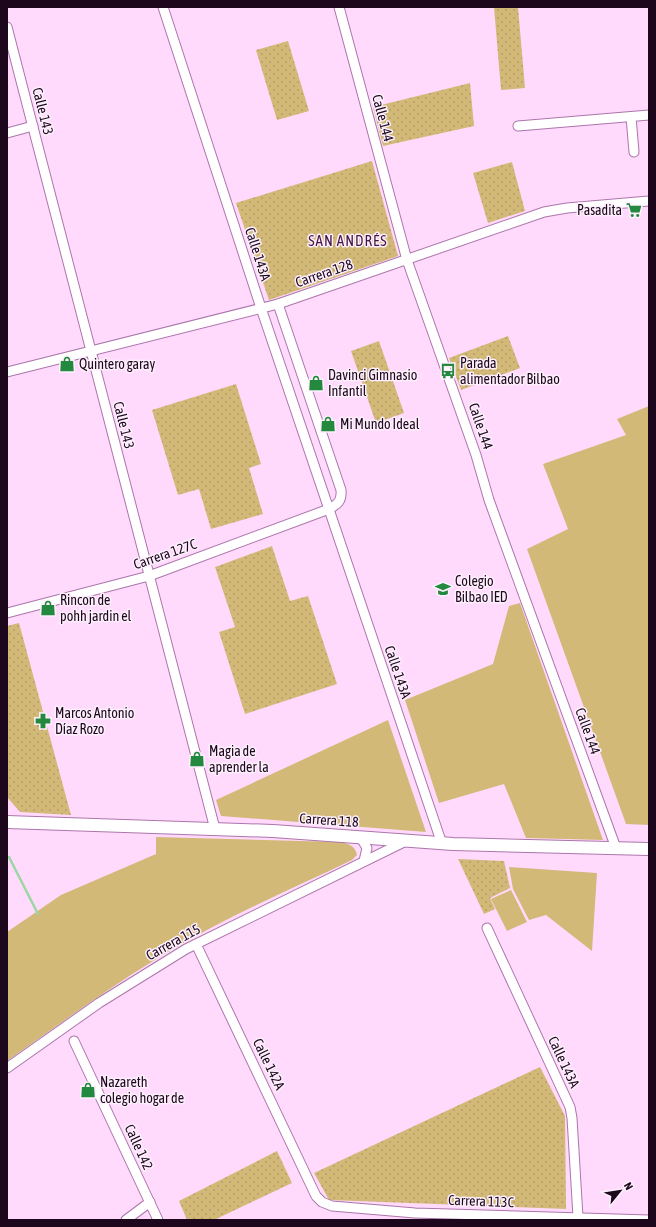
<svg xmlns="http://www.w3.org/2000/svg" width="656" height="1227" font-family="'Asap Condensed',sans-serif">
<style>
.grass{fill:#d3b978}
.park{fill:url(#park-dots)}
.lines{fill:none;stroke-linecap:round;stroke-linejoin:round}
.stream{stroke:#9bd7a3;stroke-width:2.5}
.minor-casing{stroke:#ad75ab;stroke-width:11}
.major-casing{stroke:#ad75ab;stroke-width:14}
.minor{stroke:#fff;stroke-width:9}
.major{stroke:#fff;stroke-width:12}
.labels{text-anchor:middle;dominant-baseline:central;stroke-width:3;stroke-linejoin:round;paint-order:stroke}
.street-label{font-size:14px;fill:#1c071c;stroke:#fdf0fc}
.poi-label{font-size:14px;fill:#1c071c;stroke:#fdf0fc;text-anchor:start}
.neighbourhood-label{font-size:15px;letter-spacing:1px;fill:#461546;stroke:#fdf0fc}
</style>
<defs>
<pattern id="park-dots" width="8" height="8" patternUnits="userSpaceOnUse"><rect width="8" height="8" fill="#d3b978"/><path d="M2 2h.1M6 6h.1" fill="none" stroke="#b59e67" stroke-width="1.8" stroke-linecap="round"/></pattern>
</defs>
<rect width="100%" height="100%" fill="#ffdafd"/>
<g class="grass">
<polygon points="649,406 649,825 626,824 527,549 568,529 543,464 626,435 617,419"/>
<polygon points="520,603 603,840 526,838 504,784 439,803 405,700 493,664 509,606"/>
<polygon points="388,720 426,832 221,816 216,800"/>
<path d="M156,837L340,842C348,844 355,845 357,855L352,860C292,889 230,915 173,949C115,983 61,1023 7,1061V932L61,895L156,854Z"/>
<polygon points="509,867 597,873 592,951 546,915 529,920 513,889"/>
<polygon points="511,890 527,922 507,931 491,899"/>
</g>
<g class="park">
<polygon points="494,7 518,7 525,88 501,90"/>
<polygon points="288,41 309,111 277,120 256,50"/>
<polygon points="470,83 474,126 383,146 373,107"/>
<polygon points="372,161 398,256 269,300 236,203"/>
<polygon points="512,162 525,211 488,223 473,173"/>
<polygon points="508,336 520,368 461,390 449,358"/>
<polygon points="379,341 404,413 376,423 351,351"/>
<polygon points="236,384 261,464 249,468 263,514 211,529 199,489 178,495 152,410"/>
<polygon points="272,546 290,601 308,596 337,684 245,714 219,632 235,627 215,567"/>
<polygon points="19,623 71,815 20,812 7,797 7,626"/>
<polygon points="458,859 504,861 510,888 490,898 495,909 484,914"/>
<polygon points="540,1067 565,1116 566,1209 329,1200 314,1173"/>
<polygon points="277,1151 292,1183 214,1220 187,1220 179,1201"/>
</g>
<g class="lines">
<polyline class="stream" points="9,857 38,914"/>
<defs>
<g id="minor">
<polyline points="163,7 261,308 442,844"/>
<polyline points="339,7 407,260 476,455 489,500 616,848"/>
<polyline points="7,27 215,829"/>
<polyline points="631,117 634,152"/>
<polyline points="518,126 649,115"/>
<polyline points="7,133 33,126"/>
<polyline points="7,372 278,304 544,212 567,208 649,201"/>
<path d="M7,613L149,576L329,509C338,504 342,501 341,490L278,304"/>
<polyline points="361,838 367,848 364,861"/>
<polyline points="487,928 570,1107 572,1118 578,1217"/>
<polyline points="196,944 316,1196 322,1202 332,1206 415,1213 649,1220"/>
<polyline points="74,1041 158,1220"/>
<polyline points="7,1068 99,1003 186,949 406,841"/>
<polyline points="126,1220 150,1202"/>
</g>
<polyline id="major" points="7,822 273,831 453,844 649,849"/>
</defs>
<use href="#minor" class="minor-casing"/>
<use href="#major" class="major-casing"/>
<use href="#minor" class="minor"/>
<use href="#major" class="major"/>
</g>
<defs>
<symbol id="supermarket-bare" viewBox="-9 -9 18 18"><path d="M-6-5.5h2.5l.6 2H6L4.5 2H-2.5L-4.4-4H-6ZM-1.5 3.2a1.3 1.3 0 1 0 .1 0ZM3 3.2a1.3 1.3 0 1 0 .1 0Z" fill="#23893e" stroke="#fdf0fc" stroke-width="2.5" paint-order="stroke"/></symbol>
<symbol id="shop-bare" viewBox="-9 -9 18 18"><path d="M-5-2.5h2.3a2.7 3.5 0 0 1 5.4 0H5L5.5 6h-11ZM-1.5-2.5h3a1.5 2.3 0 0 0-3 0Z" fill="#23893e" stroke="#fdf0fc" stroke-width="2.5" paint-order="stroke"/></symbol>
<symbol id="bus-bare" viewBox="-9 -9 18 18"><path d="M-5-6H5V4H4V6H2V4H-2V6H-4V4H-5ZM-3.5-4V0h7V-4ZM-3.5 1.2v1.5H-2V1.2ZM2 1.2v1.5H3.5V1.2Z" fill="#23893e" stroke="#fdf0fc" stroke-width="2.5" paint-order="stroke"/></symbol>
<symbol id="school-bare" viewBox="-9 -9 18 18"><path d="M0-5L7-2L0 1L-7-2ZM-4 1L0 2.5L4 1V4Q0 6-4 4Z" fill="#23893e" stroke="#fdf0fc" stroke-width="2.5" paint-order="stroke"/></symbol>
<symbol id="pharmacy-bare" viewBox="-9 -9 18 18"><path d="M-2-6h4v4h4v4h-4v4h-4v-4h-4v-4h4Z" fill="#23893e" stroke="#fdf0fc" stroke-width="2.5" paint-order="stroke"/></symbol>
</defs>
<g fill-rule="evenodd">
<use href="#supermarket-bare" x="623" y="199" width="22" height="22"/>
<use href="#shop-bare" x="56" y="353" width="22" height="22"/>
<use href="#bus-bare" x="437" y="360" width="22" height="22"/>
<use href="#shop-bare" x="305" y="372" width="22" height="22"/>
<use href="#shop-bare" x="317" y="413" width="22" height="22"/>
<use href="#school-bare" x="432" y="578" width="22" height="22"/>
<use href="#shop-bare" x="37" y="597" width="22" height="22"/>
<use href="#pharmacy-bare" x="32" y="710" width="22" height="22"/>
<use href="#shop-bare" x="186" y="748" width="22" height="22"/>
<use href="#shop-bare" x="77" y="1079" width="22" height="22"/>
</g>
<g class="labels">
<g class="street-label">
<text transform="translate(43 111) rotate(76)">Calle 143</text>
<text transform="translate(383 118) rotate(75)">Calle 144</text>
<text transform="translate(258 254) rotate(72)">Calle 143A</text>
<text transform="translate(324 273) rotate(-19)">Carrera 128</text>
<text transform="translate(124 425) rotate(76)">Calle 143</text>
<text transform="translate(481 426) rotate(71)">Calle 144</text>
<text transform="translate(165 554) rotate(-19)">Carrera 127C</text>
<text transform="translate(398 672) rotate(71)">Calle 143A</text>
<text transform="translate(588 731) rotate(70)">Calle 144</text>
<text transform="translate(329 820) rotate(4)">Carrera 118</text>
<text transform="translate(173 942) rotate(-29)">Carrera 115</text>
<text transform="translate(564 1062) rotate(65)">Calle 143A</text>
<text transform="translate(269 1064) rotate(64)">Calle 142A</text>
<text transform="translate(139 1147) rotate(65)">Calle 142</text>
<text transform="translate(481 1201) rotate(2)">Carrera 113C</text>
</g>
<g class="poi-label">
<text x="622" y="210" text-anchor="end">Pasadita</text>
<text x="460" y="363">Parada<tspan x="460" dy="16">alimentador Bilbao</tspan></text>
<text x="79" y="364">Quintero garay</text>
<text x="328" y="375">Davinci Gimnasio<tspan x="328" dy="16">Infantil</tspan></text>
<text x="340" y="424">Mi Mundo Ideal</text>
<text x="455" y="581">Colegio<tspan x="455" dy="16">Bilbao IED</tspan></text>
<text x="60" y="600">Rincon de<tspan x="60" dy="16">pohh jardin el</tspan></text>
<text x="55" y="713">Marcos Antonio<tspan x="55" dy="16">Díaz Rozo</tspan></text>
<text x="209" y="751">Magia de<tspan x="209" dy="16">aprender la</tspan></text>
<text x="100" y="1082">Nazareth<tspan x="100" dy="16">colegio hogar de</tspan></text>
</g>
<g class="neighbourhood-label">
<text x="348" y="240">SAN ANDRÉS</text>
</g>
</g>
<rect width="656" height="1227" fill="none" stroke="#1c071c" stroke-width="16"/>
<g transform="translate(620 1191) rotate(60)" stroke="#fdf0fc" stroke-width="3" paint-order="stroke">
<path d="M0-3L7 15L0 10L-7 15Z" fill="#1c071c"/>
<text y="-6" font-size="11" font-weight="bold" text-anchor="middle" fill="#1c071c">N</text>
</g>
</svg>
